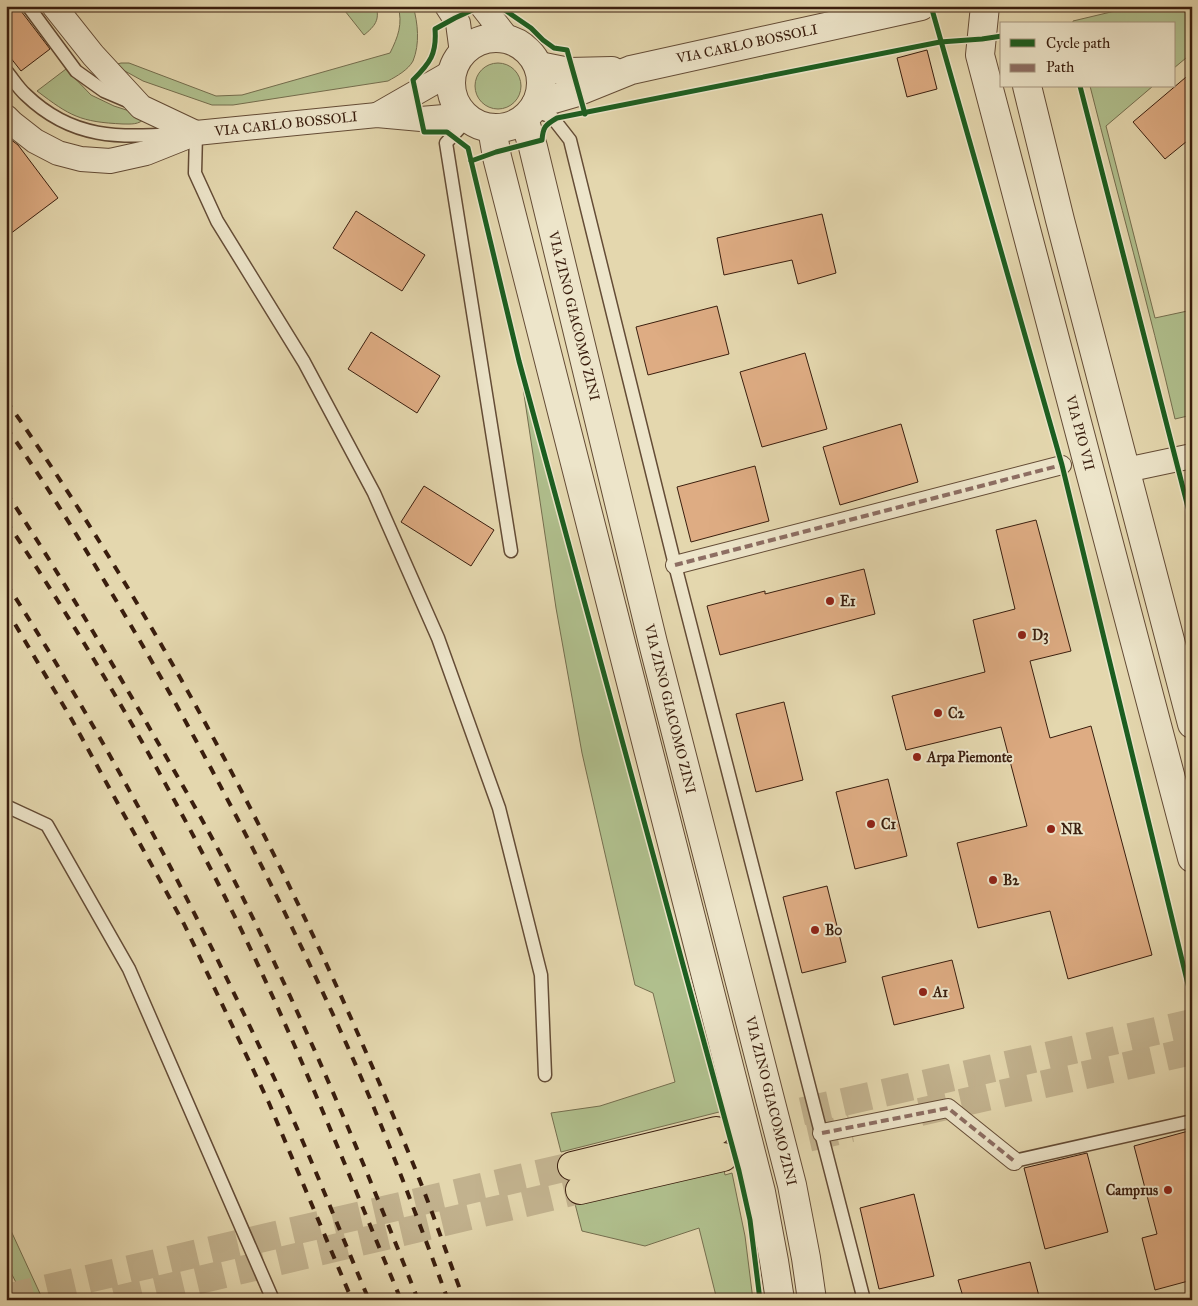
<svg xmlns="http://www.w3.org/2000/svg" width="1198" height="1306" font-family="'IM FELL Great Primer',serif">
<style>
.green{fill:#b0bf8d;stroke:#756e4e}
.building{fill:#deac83;stroke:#3a1e0e}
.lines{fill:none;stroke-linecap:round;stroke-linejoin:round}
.primary-tunnel{stroke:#c2b28e;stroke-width:28;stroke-dasharray:28 14;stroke-linecap:butt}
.service-casing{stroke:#644c36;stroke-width:15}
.pedestrian-casing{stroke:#644c36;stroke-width:20}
.minor-casing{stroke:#644c36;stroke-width:26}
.tertiary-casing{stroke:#644c36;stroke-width:30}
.primary-casing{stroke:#3a1e0e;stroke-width:30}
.service{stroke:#ede5ca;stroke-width:12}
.pedestrian{stroke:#ede5ca;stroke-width:18}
.minor{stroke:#ede5ca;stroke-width:24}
.tertiary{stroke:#ede5ca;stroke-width:28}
.primary{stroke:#e4d7ae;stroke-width:28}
.rail{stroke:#3a1e0e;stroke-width:4;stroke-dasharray:9 9;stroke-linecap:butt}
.quiet{stroke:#8d6e63;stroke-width:4;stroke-dasharray:8 4;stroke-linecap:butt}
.cycleway-casing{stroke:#ede5ca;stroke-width:8}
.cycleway{stroke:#1b5e20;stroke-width:5}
.poi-dot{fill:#8f2418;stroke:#ede5ca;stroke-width:2}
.labels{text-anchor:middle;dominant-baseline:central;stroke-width:4;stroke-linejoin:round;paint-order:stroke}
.street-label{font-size:14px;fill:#3a1e0e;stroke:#ede5ca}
.poi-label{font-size:14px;font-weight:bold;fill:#3a1e0e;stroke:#ede5ca;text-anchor:start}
</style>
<rect width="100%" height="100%" fill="#e4d7ae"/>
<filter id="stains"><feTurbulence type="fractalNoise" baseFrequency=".004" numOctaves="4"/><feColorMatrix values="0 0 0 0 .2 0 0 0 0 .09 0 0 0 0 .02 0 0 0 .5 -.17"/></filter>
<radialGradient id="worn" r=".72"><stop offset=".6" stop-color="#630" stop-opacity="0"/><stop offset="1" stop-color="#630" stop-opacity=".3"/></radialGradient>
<g class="green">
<path d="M341,6H376C380,20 375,26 364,35Z"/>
<path d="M398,6H413C418,23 420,44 413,61C408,70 397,76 388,81L233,105H212L143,81L114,65L121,63H129L216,96L242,95L390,53C398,37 403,24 398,6Z"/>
<polygon points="1136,6 1192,6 1192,53 1174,68 1174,24 1073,24 1073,21"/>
<circle cx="498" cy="86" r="23"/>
<path d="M66,69L91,95L114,106L142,115L145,118C139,125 131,124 123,124C80,122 70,116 37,91Z"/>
<path d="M1090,86H1153L1106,126L1155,318L1192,310V415L1175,419C1149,307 1118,197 1090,86Z"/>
<polygon points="519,361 723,1111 561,1152 551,1113 600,1106 675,1082 653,993 635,985 582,753 556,608"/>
<polygon points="722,1160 725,1175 732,1173 745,1236 753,1300 717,1300 699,1228 645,1246 582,1231 573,1196"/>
<polygon points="6,1220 43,1300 25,1300 6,1263"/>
</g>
<g class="building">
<polygon points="6,6 20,6 21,11 50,49 21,71 6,52"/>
<polygon points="927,50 937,89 907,97 897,58"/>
<polygon points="1192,72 1192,137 1165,159 1133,122"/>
<polygon points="6,136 18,145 58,198 6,237"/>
<polygon points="356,211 425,255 402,291 333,248"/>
<polygon points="822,214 836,273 798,284 792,260 724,275 717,238"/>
<polygon points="717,306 729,354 648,375 636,327"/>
<polygon points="371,332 440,376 417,413 348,369"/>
<polygon points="805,353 827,429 762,447 740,372"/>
<polygon points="901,424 918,482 840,505 823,447"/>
<polygon points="755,466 769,521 691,542 677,487"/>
<polygon points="424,486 494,530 471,566 401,522"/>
<polygon points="1036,520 1071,651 1030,661 1050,738 1091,726 1152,955 1068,979 1050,911 978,928 957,843 1027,826 1001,727 906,750 892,696 985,672 973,620 1015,609 996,530"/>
<polygon points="864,569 875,614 720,655 707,606 765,591 765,594"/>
<polygon points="784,702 803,780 756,792 736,714"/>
<polygon points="888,779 907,856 855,869 836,792"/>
<polygon points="827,886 846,962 802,973 783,897"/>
<polygon points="952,960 964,1008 894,1025 882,977"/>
<polygon points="1192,1130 1192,1280 1155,1290 1142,1238 1157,1234 1134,1146"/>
<polygon points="1087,1153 1108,1232 1045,1249 1024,1168"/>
<polygon points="914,1194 934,1276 879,1289 860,1208"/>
<polygon points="1030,1262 1040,1300 964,1300 958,1280"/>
</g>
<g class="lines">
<g class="primary-tunnel">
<polyline points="920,1112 1192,1051"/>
<polyline points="720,1130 1192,1023"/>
<polyline points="727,1156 851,1128"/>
<polyline points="6,1298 572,1166"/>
<polyline points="115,1300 580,1190"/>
</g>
<defs>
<g id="service">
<polyline points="28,6 76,71 104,91 130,102"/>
<path d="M6,71C13,79 18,88 26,95C78,145 130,136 196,133L195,173L217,221L304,362L374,493L438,638L499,808L541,975L545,1075"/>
<polyline points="533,110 552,117 570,140 675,565 864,1300"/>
<polyline points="468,119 446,143 511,551"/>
<polyline points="6,806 47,825 129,969 273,1300"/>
<polyline points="1014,1161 1192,1121"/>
</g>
<g id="pedestrian">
<polyline points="675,565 1062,465"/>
<polyline points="822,1133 948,1108 1014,1161"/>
</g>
<g id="minor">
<polyline points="54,6 93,55 141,107 196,133"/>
<polyline points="447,6 458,23 462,53"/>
<polyline points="482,6 507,38"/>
<polyline points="377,115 452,72"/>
<polyline points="6,117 12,123 35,141 58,153 81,159 110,161 146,153 196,133 377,115 421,119 444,117 468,119"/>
<polyline points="1126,470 1192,456"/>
</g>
<g id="tertiary">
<polyline points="985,6 980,55 1192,858"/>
<circle cx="496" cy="83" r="45"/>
<polyline points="539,66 569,72 612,71"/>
<polyline points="1027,86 1060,220 1192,724"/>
<polyline points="536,104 574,93 631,70 921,6"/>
<polyline points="524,119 533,147 653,643 792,1185 806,1258 812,1300"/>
<polyline points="492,128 497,157 761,1192 774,1261 780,1300"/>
</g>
<g id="primary">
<polyline points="572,1166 716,1131"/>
<polyline points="580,1190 723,1157"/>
</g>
</defs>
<use href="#service" class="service-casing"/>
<use href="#pedestrian" class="pedestrian-casing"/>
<use href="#minor" class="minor-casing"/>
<use href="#tertiary" class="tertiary-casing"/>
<use href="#primary" class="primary-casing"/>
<use href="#service" class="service"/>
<use href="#pedestrian" class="pedestrian"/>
<use href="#minor" class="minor"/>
<use href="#tertiary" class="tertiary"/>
<use href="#primary" class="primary"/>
<g class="rail">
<path d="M6,400C172,638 305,898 414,1166C432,1210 447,1255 464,1300"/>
<path d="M6,427C45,482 80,540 114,597C202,744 280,896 350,1052C386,1133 417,1217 448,1300"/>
<path d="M6,492C55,567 101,644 146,722C179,779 212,835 241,894C307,1026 364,1162 418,1300"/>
<path d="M6,521C87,642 161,770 227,901C292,1030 345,1166 401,1300"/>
<path d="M6,583C111,746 201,919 282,1095C313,1162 340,1232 369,1300"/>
<polyline points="6,609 72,720 184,924 269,1103 352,1300"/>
</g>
<g class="quiet">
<polyline points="675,565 1062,465"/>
<polyline points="822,1133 948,1108 1014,1161"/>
</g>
<defs>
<g id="cycleway">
<path d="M481,6L455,18L435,29C437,54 430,63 413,80L424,132H447L468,148L519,361L739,1171L750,1220L760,1300"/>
<polyline points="499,6 531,28 543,40 554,48 567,50 585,114"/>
<polyline points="931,6 1062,465 1192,1001"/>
<polyline points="1080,86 1192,523"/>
<path d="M471,161L496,152L542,140C543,127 545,125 557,118L940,42L982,39L1002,36"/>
</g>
</defs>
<use href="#cycleway" class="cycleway-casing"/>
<use href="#cycleway" class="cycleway"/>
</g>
<g class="poi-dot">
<circle cx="830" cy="601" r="5"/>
<circle cx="1022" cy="635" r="5"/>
<circle cx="938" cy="713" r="5"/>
<circle cx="917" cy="757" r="5"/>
<circle cx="871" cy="824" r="5"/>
<circle cx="1051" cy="829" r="5"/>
<circle cx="993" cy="880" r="5"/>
<circle cx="815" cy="930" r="5"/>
<circle cx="923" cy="992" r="5"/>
<circle cx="1168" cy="1190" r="5"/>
</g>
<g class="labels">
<g class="street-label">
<text transform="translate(747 44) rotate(-12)">VIA CARLO BOSSOLI</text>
<text transform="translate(286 124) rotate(-6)">VIA CARLO BOSSOLI</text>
<text transform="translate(574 316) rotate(76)">VIA ZINO GIACOMO ZINI</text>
<text transform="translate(1080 433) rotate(75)">VIA PIO VII</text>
<text transform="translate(670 709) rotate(76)">VIA ZINO GIACOMO ZINI</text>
<text transform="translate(771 1101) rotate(76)">VIA ZINO GIACOMO ZINI</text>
</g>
<g class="poi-label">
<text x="840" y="601">E1</text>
<text x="1032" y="635">D3</text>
<text x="948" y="713">C2</text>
<text x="927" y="757">Arpa Piemonte</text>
<text x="881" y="824">C1</text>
<text x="1061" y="829">NR</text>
<text x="1003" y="880">B2</text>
<text x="825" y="930">B0</text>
<text x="933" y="992">A1</text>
<text x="1158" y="1190" text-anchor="end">Camp1us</text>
</g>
</g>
<rect width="1198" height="1306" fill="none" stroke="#e4d7ae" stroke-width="25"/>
<rect x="8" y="8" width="1183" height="1291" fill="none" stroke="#3a1e0e" stroke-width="2.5"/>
<rect x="12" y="12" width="1173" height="1281" fill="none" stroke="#3a1e0e"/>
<rect x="1000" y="22" width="175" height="65" fill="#ede5ca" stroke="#a5957f"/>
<rect x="1010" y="39" width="25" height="8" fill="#1b5e20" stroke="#a5957f"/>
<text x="1046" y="48" font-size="15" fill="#3a1e0e">Cycle path</text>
<rect x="1010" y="64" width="25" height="8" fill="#8d6e63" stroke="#a5957f"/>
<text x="1046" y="72" font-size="15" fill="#3a1e0e">Path</text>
<rect width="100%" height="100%" filter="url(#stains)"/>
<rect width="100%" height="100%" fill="url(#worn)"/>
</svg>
